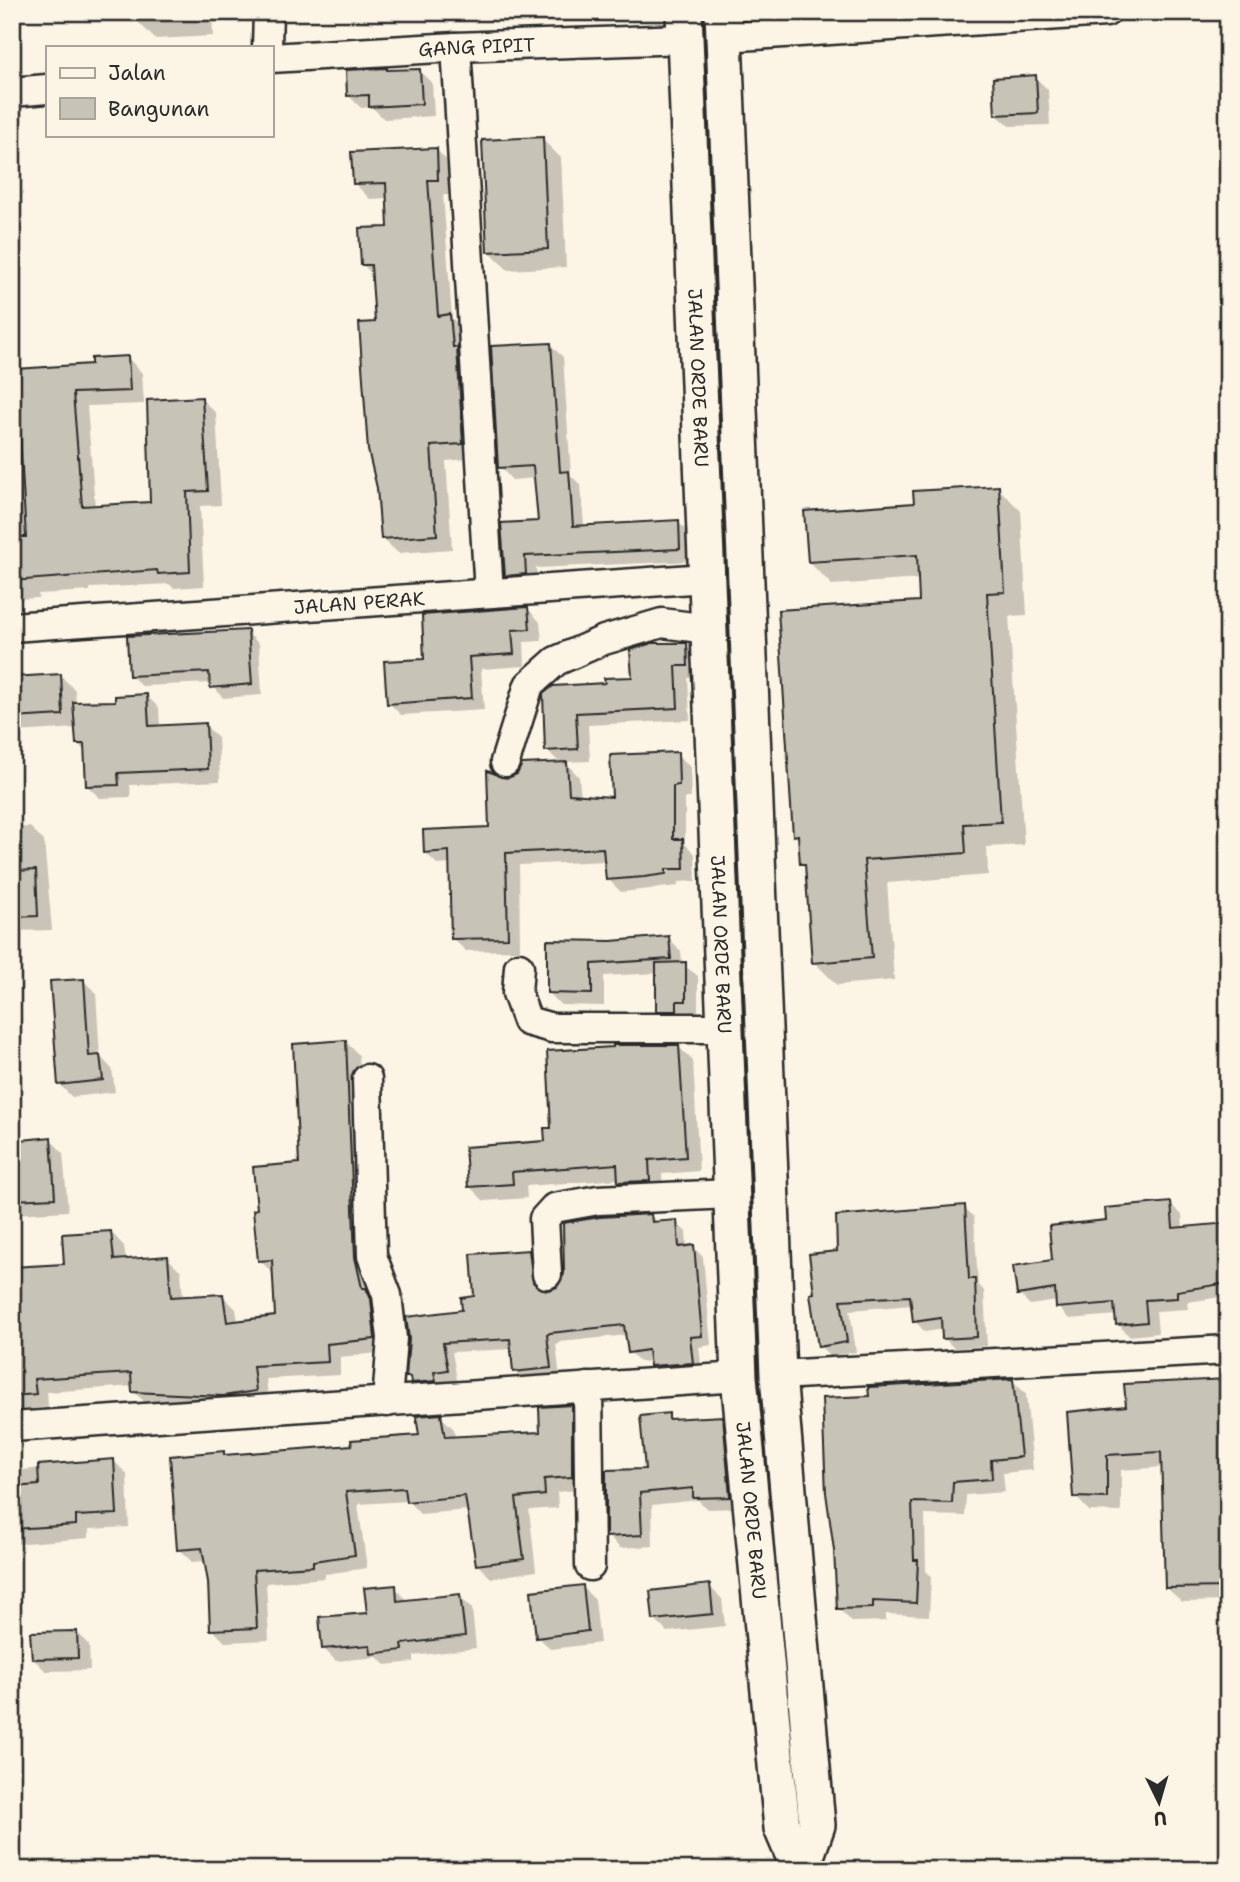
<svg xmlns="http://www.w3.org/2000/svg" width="1240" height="1882" font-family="'Shantell Sans',sans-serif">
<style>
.shadow{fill:#0003;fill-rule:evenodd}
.building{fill:#c8c3b7;stroke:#2b2b2b;stroke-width:2}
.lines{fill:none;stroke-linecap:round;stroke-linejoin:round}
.minor-casing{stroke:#2b2b2b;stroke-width:33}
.major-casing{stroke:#2b2b2b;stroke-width:40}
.minor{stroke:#fcf5e5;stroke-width:28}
.major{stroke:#fcf5e5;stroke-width:35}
.labels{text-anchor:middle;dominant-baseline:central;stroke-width:7;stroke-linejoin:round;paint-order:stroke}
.street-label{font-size:19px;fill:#2b2b2b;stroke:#fcf5e5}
</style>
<rect width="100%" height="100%" fill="#fcf5e5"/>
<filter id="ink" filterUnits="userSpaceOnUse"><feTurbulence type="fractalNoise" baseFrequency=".0143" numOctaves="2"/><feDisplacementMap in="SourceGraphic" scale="14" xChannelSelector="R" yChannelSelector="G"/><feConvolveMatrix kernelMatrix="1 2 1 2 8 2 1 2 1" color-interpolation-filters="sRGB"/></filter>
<g filter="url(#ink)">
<g class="shadow">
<polygon points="135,12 212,12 213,36 155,39 136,20"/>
<polygon points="419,71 432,83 434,116 384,119 372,107 361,108 349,96"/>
<polygon points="1035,77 1048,90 1050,125 1009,126 996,114"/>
<polygon points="542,139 561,158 566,267 508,270 489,251"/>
<polygon points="436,149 451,165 453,195 443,195 452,318 465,332 478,458 446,461 452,549 398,553 382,538 374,276 363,265 389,229 388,198 370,199 354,183"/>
<polygon points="550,345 563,357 571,476 581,485 584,527 678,522 691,535 692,561 536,568 538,586 519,587 506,575 540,522 536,478 512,480 500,467"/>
<polygon points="128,358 142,373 144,404 87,406 95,507 152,504 201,399 216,413 221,505 200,506 204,586 174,588 169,584 90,588 90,591 38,594 39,598 12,599 12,385"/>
<polygon points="998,488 1021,511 1027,615 1009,616 1024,845 987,847 988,875 887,883 894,980 837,985 814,962 807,869 802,864 801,841 794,835 921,602 920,579 832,585 809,562 915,505"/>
<polygon points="528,609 540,622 542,641 524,642 525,666 481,669 484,710 401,715 389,703 426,660"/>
<polygon points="247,632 259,644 262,695 223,698 211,683 142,686 130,675"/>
<polygon points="686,645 699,657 700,678 688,678 690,720 588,725 590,761 565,762 579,777 581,797 614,798 677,754 690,767 691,798 685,798 685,844 695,854 696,881 678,882 678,886 621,892 608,879 606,861 519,865 520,950 466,951 452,938 451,864 438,865 425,852 491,828 508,780 561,764 547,750 545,696 634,679"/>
<polygon points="12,675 13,679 61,676 75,690 76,704 117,702 147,696 159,708 160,727 205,725 218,738 220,781 130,785 131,797 100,798 87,786 86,752 77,743 77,728 16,732 16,736 12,736"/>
<polygon points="30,827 44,841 52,930 12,931 12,828"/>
<polygon points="668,938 681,951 682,964 698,976 698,1013 689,1013 689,1023 671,1023 658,1011 657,973 604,976 604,1006 561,1005 548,992 611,942"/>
<polygon points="83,980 96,993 100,1056 112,1069 115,1092 72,1097 60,1085"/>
<polygon points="346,1042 359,1055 368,1272 388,1352 340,1357 340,1375 266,1379 269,1404 148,1405 134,1392 134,1386 47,1392 48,1407 12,1411 12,1268 66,1265 111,1232 124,1246 126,1261 167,1258 181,1271 183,1298 223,1296 236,1309 238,1322 277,1318 274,1275 260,1260 300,1164"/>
<polygon points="678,1046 693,1061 699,1171 662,1174 663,1195 634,1196 620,1179 526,1186 527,1198 484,1201 469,1186 547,1143 553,1129"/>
<polygon points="50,1139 63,1153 68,1211 12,1214 12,1142"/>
<polygon points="1170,1204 1182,1215 1183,1229 1228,1225 1228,1296 1187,1302 1188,1309 1156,1311 1158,1333 1129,1336 1118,1324 1117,1315 1069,1319 1058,1307 1057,1301 1030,1305 1019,1294 1054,1262 1108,1222"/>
<polygon points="964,1207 974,1217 978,1284 984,1291 987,1346 954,1348 944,1338 943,1329 925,1332 915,1321 913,1305 850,1310 856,1352 830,1356 820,1346 816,1295 839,1252"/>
<polygon points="651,1216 658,1223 676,1222 686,1232 687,1248 693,1247 703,1257 711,1345 699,1347 702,1373 661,1375 651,1361 640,1362 630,1352 627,1335 560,1342 556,1345 560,1377 524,1381 514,1371 512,1349 452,1352 457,1380 443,1382 445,1391 422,1392 407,1377 476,1298 528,1252 538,1262 542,1289 547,1292 556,1290 564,1282 564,1225"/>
<polygon points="1012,1380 1026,1394 1033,1470 1003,1473 1005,1492 966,1495 965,1516 925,1515 926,1571 931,1576 929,1616 886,1614 886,1621 852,1622 839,1609 870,1397"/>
<polygon points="1228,1381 1228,1601 1182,1602 1167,1588 1164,1467 1121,1470 1121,1512 1089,1511 1075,1496 1128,1407"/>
<path d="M571,1407L584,1420L585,1489L557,1492L558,1508L529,1510L536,1571L491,1578L477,1564L469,1510L420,1514L408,1501L358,1504L367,1568L325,1574V1578L266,1583L269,1640L225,1642L212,1629L206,1561L192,1562L179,1549L223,1453L227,1457L353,1446L421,1437L440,1416L454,1429L455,1438L542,1434ZM442,1427H445L448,1446H445Z"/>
<polygon points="668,1415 674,1421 722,1418 734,1430 741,1508 707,1509 698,1500 652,1505 653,1546 620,1548 608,1536 647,1471"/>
<polygon points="114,1461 127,1474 129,1527 89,1529 89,1538 12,1544 12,1471"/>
<polygon points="709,1586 722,1599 725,1626 667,1632 654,1619"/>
<polygon points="395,1587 408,1602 459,1596 472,1609 476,1648 414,1656 414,1662 386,1665 377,1657 336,1661 323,1648 369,1614"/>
<polygon points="582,1587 595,1600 600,1643 551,1649 538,1637"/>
<polygon points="76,1632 89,1645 90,1670 46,1671 33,1659"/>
</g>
<g class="building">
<polygon points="387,68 387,70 420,69 422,104 369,107 369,95 347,96 346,70"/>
<polygon points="1036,75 1038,113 995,115 993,78"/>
<polygon points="543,137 548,249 487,252 482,140"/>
<polygon points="437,148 438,180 428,180 438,316 450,314 453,347 457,347 463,444 431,446 437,535 381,539 377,488 368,450 359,323 375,322 371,265 361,265 359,228 388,227 386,183 353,184 351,152"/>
<polygon points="551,343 560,472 569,471 573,526 679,520 680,549 525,556 526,574 505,576 501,523 538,521 533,466 498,468 491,346"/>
<polygon points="128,356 130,391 73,393 82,506 150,502 147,400 202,397 208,491 187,492 190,572 158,574 157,570 12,581 12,537 26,537 16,369 91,364 91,358"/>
<polygon points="999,486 1005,592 987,593 1001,822 964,824 966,853 864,860 872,958 812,963 805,864 800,864 798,835 793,836 778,610 919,601 917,555 808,562 804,511 914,503 913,491"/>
<polygon points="528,607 530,629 512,630 514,654 469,657 472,698 387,704 384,661 424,659 422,615"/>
<polygon points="248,630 252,684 210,688 209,672 129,676 127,636"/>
<polygon points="652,643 687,643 688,666 676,666 678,708 576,713 578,749 545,751 543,694 553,686 605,683 604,678 632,677 630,650"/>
<polygon points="61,674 63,715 12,718 12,677"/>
<polygon points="147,694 149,726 206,723 208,769 118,773 119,785 86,786 84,744 76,744 73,702 115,701 115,696"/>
<polygon points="678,752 679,785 673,786 673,839 683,839 684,869 666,869 666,874 644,877 606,880 603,848 506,853 508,938 451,939 449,851 424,853 423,830 489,827 487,771 508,778 517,774 522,764 567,762 569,794 612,797 610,755"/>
<polygon points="36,870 38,916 12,917 12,871"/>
<polygon points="669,936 671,959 592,964 592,994 547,993 547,940 611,941"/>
<polygon points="686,962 686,1001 677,1001 677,1011 656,1011 656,963"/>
<polygon points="84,979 89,1056 100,1055 103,1080 58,1085 50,981"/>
<polygon points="346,1040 355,1257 362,1288 366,1288 371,1299 375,1339 327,1344 328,1362 253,1366 256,1391 223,1396 132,1392 131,1373 34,1379 36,1394 12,1396 12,1267 64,1264 62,1234 111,1231 114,1260 168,1256 171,1297 223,1294 227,1322 275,1316 272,1260 258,1261 253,1210 257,1209 253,1167 299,1163 293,1044"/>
<polygon points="613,1045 679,1045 686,1157 649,1160 650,1181 618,1182 617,1164 512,1172 513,1184 468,1187 465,1147 545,1141 544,1128 551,1128 547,1051 613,1047"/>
<polygon points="51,1137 55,1198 12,1200 12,1141"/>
<polygon points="1171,1202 1173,1228 1228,1223 1228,1283 1177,1291 1177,1298 1145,1300 1147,1322 1116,1325 1114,1303 1056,1308 1055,1289 1017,1295 1013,1266 1052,1260 1049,1226 1106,1220 1105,1208"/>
<polygon points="965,1205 969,1279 975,1279 977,1337 942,1339 941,1318 913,1322 910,1296 841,1300 847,1342 818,1347 810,1294 814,1293 809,1254 837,1251 836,1216"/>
<polygon points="651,1214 652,1222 677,1220 679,1247 694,1245 702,1336 690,1337 693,1363 650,1366 648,1350 628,1353 624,1325 550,1333 547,1335 551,1368 513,1372 510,1339 443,1343 448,1370 434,1372 436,1381 411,1383 410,1377 406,1377 409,1339 406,1317 462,1310 461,1298 474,1296 471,1254 529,1250 533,1282 539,1288 549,1290 557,1287 564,1274 563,1223 600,1217"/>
<polygon points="1013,1379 1021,1457 991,1460 992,1479 953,1482 952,1503 912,1502 914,1560 918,1560 916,1603 873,1601 873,1608 837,1609 834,1550 826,1493 822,1398 869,1396 868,1387 870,1387"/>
<polygon points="1228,1379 1228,1587 1165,1588 1161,1452 1107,1455 1107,1498 1073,1497 1067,1412 1126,1406 1124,1384"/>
<polygon points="572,1405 572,1477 544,1479 545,1495 516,1498 524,1559 476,1565 465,1496 406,1502 404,1488 346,1492 355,1555 313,1561 313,1566 254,1570 257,1628 210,1630 208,1582 202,1548 177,1550 170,1456 224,1451 224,1455 352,1445 351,1440 419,1435 416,1416 441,1414 445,1437 540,1432 539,1407"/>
<polygon points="669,1413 669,1419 723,1416 730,1497 693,1498 693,1488 640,1493 642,1535 606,1537 606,1470 645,1469 640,1416"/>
<polygon points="114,1459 117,1514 76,1516 76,1525 12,1529 12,1487 39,1485 38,1465"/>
<polygon points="710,1584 713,1614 653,1620 650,1591"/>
<polygon points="396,1585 397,1601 460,1594 465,1636 402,1644 403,1650 371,1654 370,1645 322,1649 319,1617 367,1613 364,1588"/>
<polygon points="583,1585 588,1631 536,1638 531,1591"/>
<polygon points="77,1631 78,1658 32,1659 30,1632"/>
</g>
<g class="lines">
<defs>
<g id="minor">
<polyline points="724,37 1106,12"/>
<polyline points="267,47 268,12"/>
<polyline points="456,47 489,593"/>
<path id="s1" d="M271,58L456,47L685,39"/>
<polyline points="12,92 47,89"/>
<path id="s2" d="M12,627L706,578"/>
<polyline points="505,762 529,685 556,661 604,640 662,623 708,629"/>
<polyline points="519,967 517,993 527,1021 552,1028 725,1028"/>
<polyline points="367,1079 372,1256 387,1295 392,1338 387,1402"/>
<polyline points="547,1274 544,1219 554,1208 598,1200 731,1194"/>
<polyline points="778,1375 1228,1350"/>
<polyline points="588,1387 590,1566"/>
<polyline points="12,1427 739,1377"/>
</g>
<g id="major">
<path id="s3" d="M684,12L739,1377L782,1828L800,1870"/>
<polyline points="723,12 778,1375 817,1825 801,1870"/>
</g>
</defs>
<use href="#minor" class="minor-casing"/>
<use href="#major" class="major-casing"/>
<use href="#minor" class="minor"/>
<use href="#major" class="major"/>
</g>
</g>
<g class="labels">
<g class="street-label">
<text stroke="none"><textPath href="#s1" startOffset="206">GANG PIPIT</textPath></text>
<text stroke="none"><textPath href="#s3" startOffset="366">JALAN ORDE BARU</textPath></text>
<text stroke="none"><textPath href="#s2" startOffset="348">JALAN PERAK</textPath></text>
<text stroke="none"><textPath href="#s3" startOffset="933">JALAN ORDE BARU</textPath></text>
<text stroke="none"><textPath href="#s3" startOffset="1500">JALAN ORDE BARU</textPath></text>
</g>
</g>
<rect width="1240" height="1882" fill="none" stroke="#fcf5e5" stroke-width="42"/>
<rect x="21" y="21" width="1198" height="1840" fill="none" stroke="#2b2b2b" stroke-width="2.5" filter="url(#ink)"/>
<rect x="46" y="46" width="228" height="91" fill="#fcf5e5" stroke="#a8a49b" stroke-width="2"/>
<rect x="60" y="68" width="35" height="10" fill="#fcf5e5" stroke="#a8a49b" stroke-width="2"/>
<text x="108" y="80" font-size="21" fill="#2b2b2b">Jalan</text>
<rect x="60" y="98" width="35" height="21" fill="#c8c3b7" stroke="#a8a49b" stroke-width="2"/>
<text x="108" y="116" font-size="21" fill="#2b2b2b">Bangunan</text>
<g transform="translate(1159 1802) rotate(175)" stroke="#fcf5e5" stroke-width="5" paint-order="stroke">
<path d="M0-5L12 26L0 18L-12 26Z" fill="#2b2b2b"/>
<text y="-10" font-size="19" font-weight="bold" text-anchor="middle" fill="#2b2b2b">U</text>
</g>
</svg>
